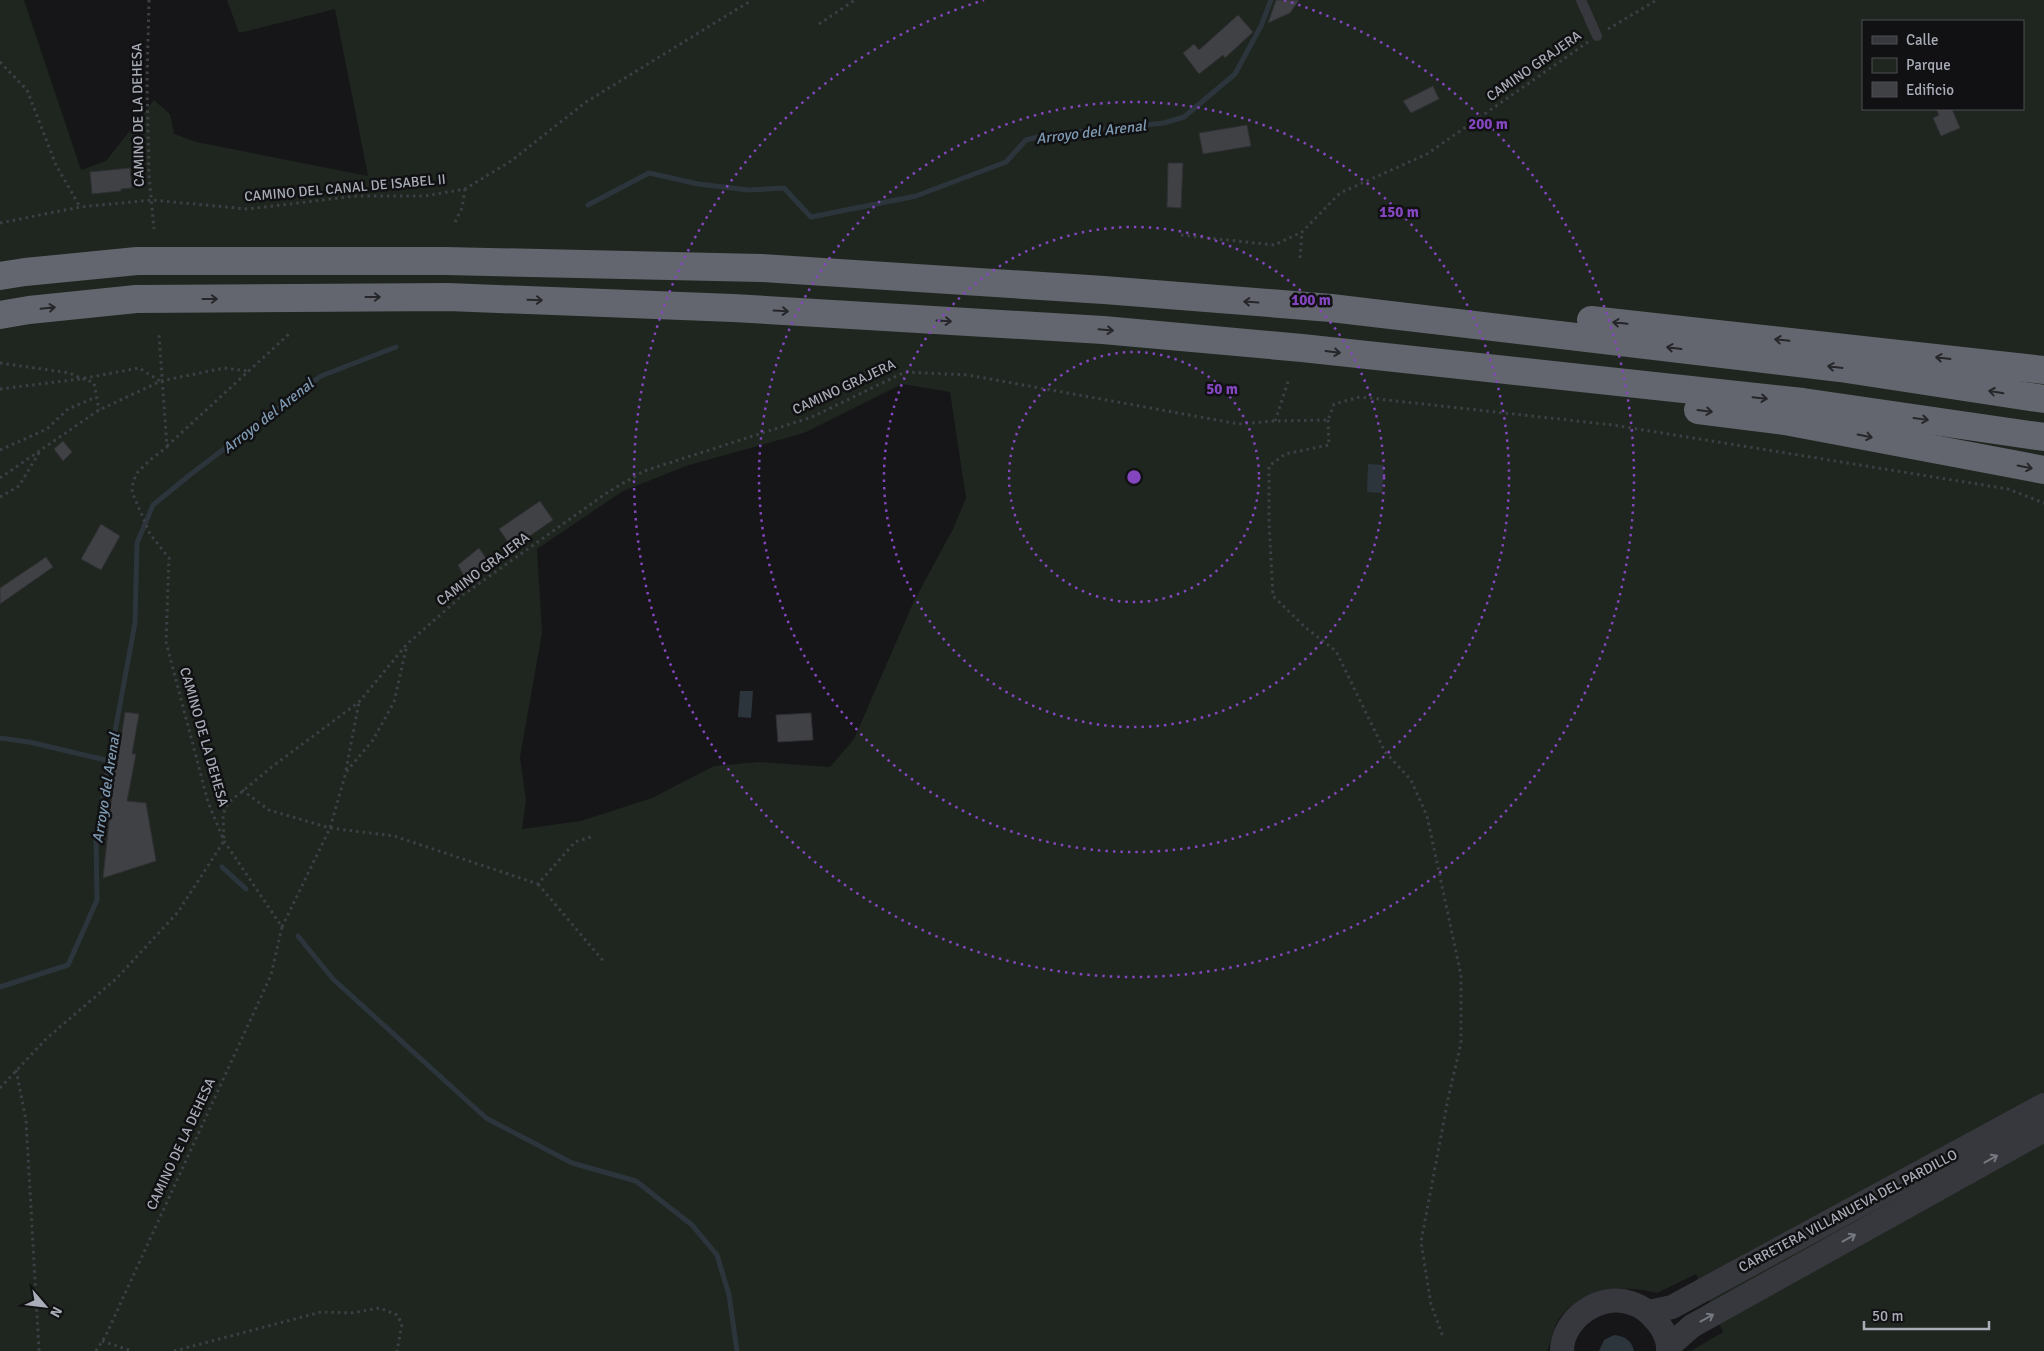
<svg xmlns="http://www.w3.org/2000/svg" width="2044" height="1351" font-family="Signika,sans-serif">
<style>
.green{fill:#1e261f;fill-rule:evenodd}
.water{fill:#2c353c}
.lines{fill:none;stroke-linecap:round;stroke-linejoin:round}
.stream{stroke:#2c353c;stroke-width:5}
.building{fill:#404145;stroke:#303034}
.path{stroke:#3d3f44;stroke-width:3;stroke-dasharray:2.5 4;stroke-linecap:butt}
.service{stroke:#37383d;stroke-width:10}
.tertiary{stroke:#37383d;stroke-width:24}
.motorway{stroke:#63666e;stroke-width:28}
.oneway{stroke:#26262a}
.oneway2{stroke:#757881}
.ring{fill:none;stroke:#8446be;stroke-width:2.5;stroke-dasharray:2.5 5}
.labels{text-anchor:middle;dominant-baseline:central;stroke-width:5;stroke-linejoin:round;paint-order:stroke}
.street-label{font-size:14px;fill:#a8adb8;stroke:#111113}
.water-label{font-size:15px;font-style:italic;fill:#7f9bb3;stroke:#111113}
.centre{fill:#8446be;stroke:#111113;stroke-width:2.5}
.ring-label{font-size:15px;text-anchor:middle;font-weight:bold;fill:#8446be;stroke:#111113;stroke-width:5;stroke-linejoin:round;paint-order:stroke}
</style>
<rect width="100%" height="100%" fill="#161618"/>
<path class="green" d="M0,0H24L81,170L106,161L154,100L170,114L174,134L196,142L368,176L335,9L239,33L227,0H2044V1351H1691L1723,1332L1696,1274L1657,1293C1623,1284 1582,1288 1559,1319C1552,1329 1552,1341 1547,1351H0ZM1863,21H2023V109H1863ZM902,384L950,392L966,498L953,529L914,601L854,739L830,767L759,762L714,766L652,798L581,821L522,829L526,801L520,757L542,633L537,549L623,491L689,465L804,433Z"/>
<g class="water">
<polygon points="1368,464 1384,465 1382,493 1367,492"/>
<polygon points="740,691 753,691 751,718 738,717"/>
<path d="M1614,1335C1625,1336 1632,1341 1634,1351H1599L1604,1340Z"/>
</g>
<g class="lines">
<g class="stream">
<polyline points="588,205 649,173 698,184 749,190 784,188 811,217 916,196 1006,162 1026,140 1046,135 1164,123 1184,117 1235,74 1261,26 1271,0"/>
<polyline points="0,738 29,742 114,762"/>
<polyline points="222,867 246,889"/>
<polyline points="298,936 333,979 486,1118 572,1163 636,1181 692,1225 717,1255 729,1295 737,1351"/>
<polyline points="0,987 68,965 97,900 96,835 135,623 137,543 153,505 191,474 321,376 396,347"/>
</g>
</g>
<g class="building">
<polygon points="1276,0 1299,0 1290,13 1268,23"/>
<polygon points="1238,15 1253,32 1225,58 1223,55 1199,74 1183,53 1194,44 1199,50"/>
<polygon points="1433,86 1439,99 1411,113 1403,101"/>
<polygon points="1936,109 1952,109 1960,128 1941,136 1933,118 1939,115"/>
<polygon points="1247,125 1251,146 1203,154 1199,133"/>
<polygon points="1168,163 1183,163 1181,208 1167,207"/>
<polygon points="130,168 132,188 121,189 121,191 92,194 90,172"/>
<polygon points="63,441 72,452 63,461 54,449"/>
<polygon points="540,501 553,520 512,548 499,529"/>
<polygon points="101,524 120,536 101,570 81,559"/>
<polygon points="479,548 490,564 467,582 458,565"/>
<polygon points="46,557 53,567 0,604 0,588"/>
<polygon points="125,712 139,714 132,754 136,754 127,801 146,803 156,861 103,878 115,765 117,765"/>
<polygon points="811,713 813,740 778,742 776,715"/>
</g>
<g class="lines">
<g class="path">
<polyline points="149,0 147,83 149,175 154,229"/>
<polyline points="819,24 855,0"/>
<polyline points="1608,29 1657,0"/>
<polyline points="0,62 27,90 56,165 80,207"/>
<polyline points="455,222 462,208 465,189"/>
<polyline points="0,223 80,207 152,200 247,209 357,196 425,196 465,189 511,161 586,102 752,0"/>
<polyline points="1181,235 1274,245 1302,232 1340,193 1427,154 1588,42"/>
<polyline points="1300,258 1302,232"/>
<path d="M0,363L70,373C78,378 86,379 94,383L99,410"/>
<polyline points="0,389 80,379 139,368 160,381"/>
<polyline points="1328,420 1329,445 1285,454 1269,466 1269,523 1273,596 1306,628 1336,651 1385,752 1411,780 1427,816 1461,975 1461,1043 1448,1099 1421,1242 1431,1304 1443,1337"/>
<polyline points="1275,421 1289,379"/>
<polyline points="167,446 289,334"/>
<polyline points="0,450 47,429 68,409 96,397"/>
<polyline points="0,478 99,410 161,381 224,368 248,371"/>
<polyline points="0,497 19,486 40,451"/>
<polyline points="346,770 359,702"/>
<polyline points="242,790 269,810 330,828 394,836 538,884 575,842 594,836"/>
<polyline points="538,884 605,963"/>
<polyline points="282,927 330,828 346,772 373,740 394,702 407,645"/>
<polyline points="16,1070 26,1120 39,1351"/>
<polyline points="0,1088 46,1039 117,978 178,912 224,841 223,814 228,803 273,766 359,702 407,644 463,595 608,492 644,471 812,417 905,372 968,375 1239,424 1275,421 1328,420 1334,404 1360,397 1613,425 2008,489 2044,503"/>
<polyline points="102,1341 132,1351"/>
<polyline points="96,1351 106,1335 271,975 282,927 224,841 208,802 166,642 169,558 150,534 132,492 133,482 137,473 150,460 167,447 159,335"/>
<polyline points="174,1351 321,1312 351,1313 380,1308 397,1315 402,1324 397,1351"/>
</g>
<polyline class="service" points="1581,0 1597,36"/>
<g class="tertiary">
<polyline points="1649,1312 1672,1307 2044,1105"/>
<polyline points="1668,1347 1692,1326 2044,1130"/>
<path d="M1562,1351C1562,1319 1600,1292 1631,1303C1642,1306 1651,1314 1658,1323C1664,1330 1669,1342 1668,1351"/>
</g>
<g class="motorway">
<polyline points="0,276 25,272 137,261 446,261 761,268 1104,290 1331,308 1840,368 2044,399"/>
<polyline points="0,315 29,310 136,299 448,297 733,308 1103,330 1302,348 1803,402 2044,437"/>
<polyline points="1591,320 2044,370"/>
<polyline points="1698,410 1785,421 2044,470"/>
</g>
</g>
<defs><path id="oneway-shaft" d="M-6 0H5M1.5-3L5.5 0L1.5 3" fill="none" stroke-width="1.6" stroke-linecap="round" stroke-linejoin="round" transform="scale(1.25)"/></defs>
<g class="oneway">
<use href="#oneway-shaft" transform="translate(373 297)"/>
<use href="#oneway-shaft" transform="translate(210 299)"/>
<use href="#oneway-shaft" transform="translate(535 300) rotate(2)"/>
<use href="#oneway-shaft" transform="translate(1251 302) rotate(-176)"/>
<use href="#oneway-shaft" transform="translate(48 308) rotate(-6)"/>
<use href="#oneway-shaft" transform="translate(781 311) rotate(3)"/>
<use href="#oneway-shaft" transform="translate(944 321) rotate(3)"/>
<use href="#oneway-shaft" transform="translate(1620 323) rotate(-174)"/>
<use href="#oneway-shaft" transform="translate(1106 330) rotate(5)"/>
<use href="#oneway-shaft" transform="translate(1782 340) rotate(-174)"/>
<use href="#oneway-shaft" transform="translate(1674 348) rotate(-173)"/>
<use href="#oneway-shaft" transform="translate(1333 352) rotate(7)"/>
<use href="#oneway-shaft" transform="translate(1943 358) rotate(-173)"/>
<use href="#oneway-shaft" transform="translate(1835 367) rotate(-173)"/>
<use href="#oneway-shaft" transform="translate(1996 392) rotate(-171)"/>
<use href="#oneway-shaft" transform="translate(1760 398) rotate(6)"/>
<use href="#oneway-shaft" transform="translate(1705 411) rotate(7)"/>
<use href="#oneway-shaft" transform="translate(1921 419) rotate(8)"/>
<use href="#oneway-shaft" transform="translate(1865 436) rotate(11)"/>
<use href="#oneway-shaft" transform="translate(2025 467) rotate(11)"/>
</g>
<g class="oneway2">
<use href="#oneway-shaft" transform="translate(1991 1159) rotate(-29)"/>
<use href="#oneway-shaft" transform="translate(1849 1238) rotate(-29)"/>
<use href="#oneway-shaft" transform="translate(1707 1318) rotate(-29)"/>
</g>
<g class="ring">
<circle cx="1134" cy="477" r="125"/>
<circle cx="1134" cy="477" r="250"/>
<circle cx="1134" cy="477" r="375"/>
<path d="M1284 0A500 500 0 1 1 984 0"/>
</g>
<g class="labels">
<g class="street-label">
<text transform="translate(1534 66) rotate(-35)">CAMINO GRAJERA</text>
<text transform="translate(138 115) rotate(-91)">CAMINO DE LA DEHESA</text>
<text transform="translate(345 188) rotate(-5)">CAMINO DEL CANAL DE ISABEL II</text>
<text transform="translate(844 387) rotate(-25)">CAMINO GRAJERA</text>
<text transform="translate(483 569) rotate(-37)">CAMINO GRAJERA</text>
<text transform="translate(204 737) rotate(74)">CAMINO DE LA DEHESA</text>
<text transform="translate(181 1144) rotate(-65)">CAMINO DE LA DEHESA</text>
<text transform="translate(1848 1211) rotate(-28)">CARRETERA VILLANUEVA DEL PARDILLO</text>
</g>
<g class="water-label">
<text transform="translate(1091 132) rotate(-7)">Arroyo del Arenal</text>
<text transform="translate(268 416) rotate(-38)">Arroyo del Arenal</text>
<text transform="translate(106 788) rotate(-81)">Arroyo del Arenal</text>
</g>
</g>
<circle cx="1134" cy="477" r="8" class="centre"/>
<g class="ring-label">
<text x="1488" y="129">200 m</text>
<text x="1399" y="217">150 m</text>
<text x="1311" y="305">100 m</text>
<text x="1222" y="394">50 m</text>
</g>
<rect x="1862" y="20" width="162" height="90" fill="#111113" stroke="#4d4f55"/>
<rect x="1872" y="36" width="25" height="8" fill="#37383d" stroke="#4d4f55"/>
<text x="1906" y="45" font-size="15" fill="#a8adb8">Calle</text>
<rect x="1872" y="58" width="25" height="15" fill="#1e261f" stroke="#4d4f55"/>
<text x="1906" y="70" font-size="15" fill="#a8adb8">Parque</text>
<rect x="1872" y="82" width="25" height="15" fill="#404145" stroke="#4d4f55"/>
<text x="1906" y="95" font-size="15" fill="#a8adb8">Edificio</text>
<g transform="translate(45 1306) rotate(118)" stroke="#111113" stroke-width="4" paint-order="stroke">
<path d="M0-4L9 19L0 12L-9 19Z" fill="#a8adb8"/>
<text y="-8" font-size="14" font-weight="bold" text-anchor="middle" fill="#a8adb8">N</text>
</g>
<path d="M1864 1321v8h125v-8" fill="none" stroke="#a8adb8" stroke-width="2.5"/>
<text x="1872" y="1321" font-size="15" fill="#a8adb8" stroke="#111113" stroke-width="4" paint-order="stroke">50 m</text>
</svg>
